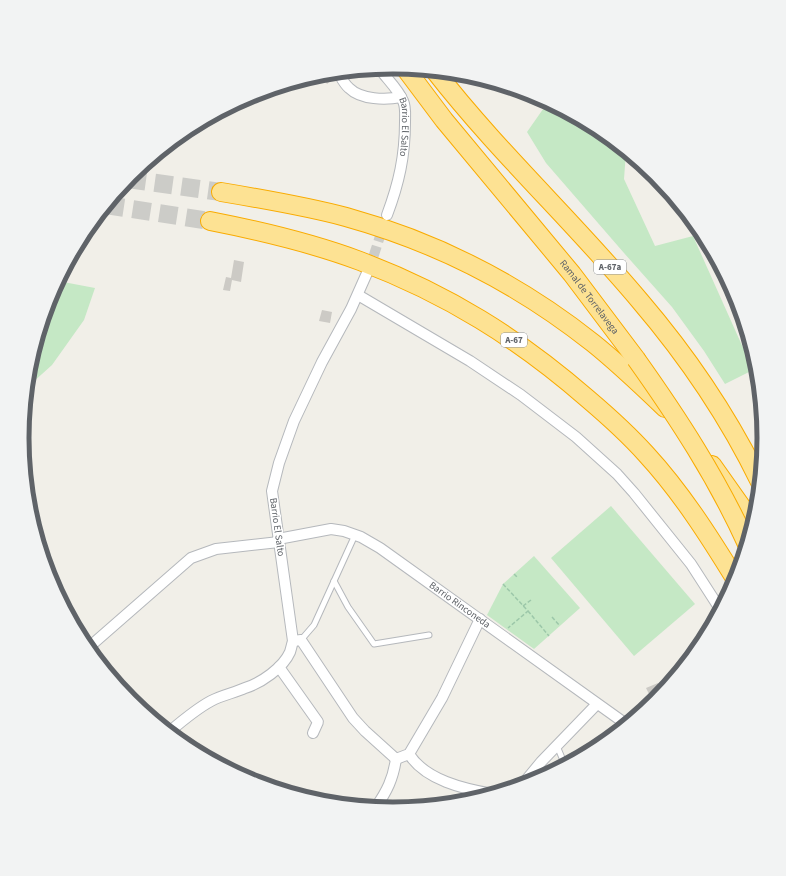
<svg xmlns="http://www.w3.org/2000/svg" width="786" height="876" font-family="'Source Sans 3',sans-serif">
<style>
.green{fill:#c5e8c5}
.building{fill:#cccac5}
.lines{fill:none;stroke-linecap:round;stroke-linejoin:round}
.minor-tunnel{stroke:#ccccc8;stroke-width:10;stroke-dasharray:10 5;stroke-linecap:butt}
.motorway-tunnel{stroke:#ccccc8;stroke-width:18;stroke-dasharray:18 9;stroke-linecap:butt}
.service-casing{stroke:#b5b8bc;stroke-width:7}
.minor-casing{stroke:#b5b8bc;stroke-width:12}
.motorway-casing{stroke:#f9ab00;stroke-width:20}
.path{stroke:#9cc7a9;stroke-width:1.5;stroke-dasharray:4 2;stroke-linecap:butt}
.service{stroke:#fff;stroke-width:5}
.minor{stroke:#fff;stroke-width:10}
.motorway{stroke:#fde293;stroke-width:18}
.motorway-bridge-casing{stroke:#f9ab00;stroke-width:20;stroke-linecap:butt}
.motorway-bridge{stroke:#fde293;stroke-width:18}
.labels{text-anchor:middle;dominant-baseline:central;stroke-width:3;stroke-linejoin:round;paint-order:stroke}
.shield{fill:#fff;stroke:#8f9295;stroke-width:1}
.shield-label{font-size:9px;font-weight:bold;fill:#5f6368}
.street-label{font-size:10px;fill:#5f6368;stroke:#fff}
.rim{fill:none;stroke:#5f6368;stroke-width:5}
</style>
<rect width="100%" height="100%" fill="#f1efe8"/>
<g class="green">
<polygon points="548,102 599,130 626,152 624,179 655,246 693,236 753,370 725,384 704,351 672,307 624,253 546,163 527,132"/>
<polygon points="58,281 95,288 84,320 52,365 32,383 27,390 29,365 50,296"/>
<polygon points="611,506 695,604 634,656 551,558"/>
<polygon points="534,556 580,608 534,649 487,615 503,584"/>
</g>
<g class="building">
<polygon points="332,73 334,78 327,84 320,74"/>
<polygon points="234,260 244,262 241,282 232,280 230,291 223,290 226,277 231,278"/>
<polygon points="322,310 332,312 330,323 319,321"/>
<polygon points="658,683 662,692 653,702 646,688"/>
</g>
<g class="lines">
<polyline class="minor-tunnel" points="369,270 384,224"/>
<g class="motorway-tunnel">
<polyline points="128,179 221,192"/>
<polyline points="106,205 210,221"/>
</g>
<defs>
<g id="service">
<polyline points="334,581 348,607 374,644 429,635"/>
<polyline points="301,640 314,625 355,535"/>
<polyline points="557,746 565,765"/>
</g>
<g id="minor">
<path id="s1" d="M379,68C386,78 399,90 403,101C406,107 405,115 405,122C405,156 399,183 387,215"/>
<path d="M338,72C341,77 344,84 349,88C361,100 386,100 401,97"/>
<polyline points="358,295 470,361 521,395 576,437 617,474 634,493 691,564 720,609"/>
<path id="s2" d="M278,539L331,529L344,531L361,537L380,548L626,724"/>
<polyline points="293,641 301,640 353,718 365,731 396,759"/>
<polyline points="88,648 191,558 216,549 279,542"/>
<polyline points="279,667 318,722 313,733"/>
<path d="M169,732C182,721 196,709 211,701C222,695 234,693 245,688C261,683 283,668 290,652C291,649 292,644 293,641L272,491L279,463L294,421L322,362L351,309L367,273"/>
<path d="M409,754C425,780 464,789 493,794"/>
<polyline points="396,759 409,754 442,698 480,619"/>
<polyline points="522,785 541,762 597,704"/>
<path d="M376,807C387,791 393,779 396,759"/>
</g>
<g id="motorway">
<path id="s3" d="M405,68L444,120L572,274L636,359"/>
<path d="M435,71C498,152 574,222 640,301C687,356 728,416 760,482"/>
<path d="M221,192C263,199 305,206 346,217C436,242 520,285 593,343C618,363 642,386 665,408"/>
<path d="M210,221C261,231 312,243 360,261C447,294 518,338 588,399C608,416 628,434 646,454C681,492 709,536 736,580"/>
<polyline points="712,465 753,523"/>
</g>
</defs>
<use href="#service" class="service-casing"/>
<use href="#minor" class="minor-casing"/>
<use href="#motorway" class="motorway-casing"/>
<g class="path">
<polyline points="514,574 517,577"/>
<polyline points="503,584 528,611 508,628"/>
<polyline points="523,606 531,600"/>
<polyline points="528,611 549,636"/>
<polyline points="552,617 560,626"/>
</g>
<use href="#service" class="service"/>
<use href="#minor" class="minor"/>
<use href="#motorway" class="motorway"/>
<defs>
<path id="motorway-bridge" d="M636,359C678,418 717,478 747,544"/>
</defs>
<use href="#motorway-bridge" class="motorway-bridge-casing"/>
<use href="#motorway-bridge" class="motorway-bridge"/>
</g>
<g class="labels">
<g class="shield">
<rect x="594" y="260" width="32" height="14" rx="3"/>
<rect x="501" y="333" width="26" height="14" rx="3"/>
</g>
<g class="shield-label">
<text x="610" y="267">A-67a</text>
<text x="514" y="340">A-67</text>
</g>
<g class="street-label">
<text stroke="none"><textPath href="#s1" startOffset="67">Barrio El Salto</textPath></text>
<text stroke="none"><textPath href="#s3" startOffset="294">Ramal de Torrelavega</textPath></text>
<text transform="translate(277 527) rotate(82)">Barrio El Salto</text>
<text stroke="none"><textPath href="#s2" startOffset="205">Barrio Rinconeda</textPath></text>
</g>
</g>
<path d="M0 0H786V876H0ZM29 438a364 364 0 1 1 728 0a364 364 0 1 1-728 0Z" fill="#f2f3f3" fill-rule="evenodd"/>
<path class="rim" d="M29 438a364 364 0 1 1 728 0a364 364 0 1 1-728 0Z"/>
</svg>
